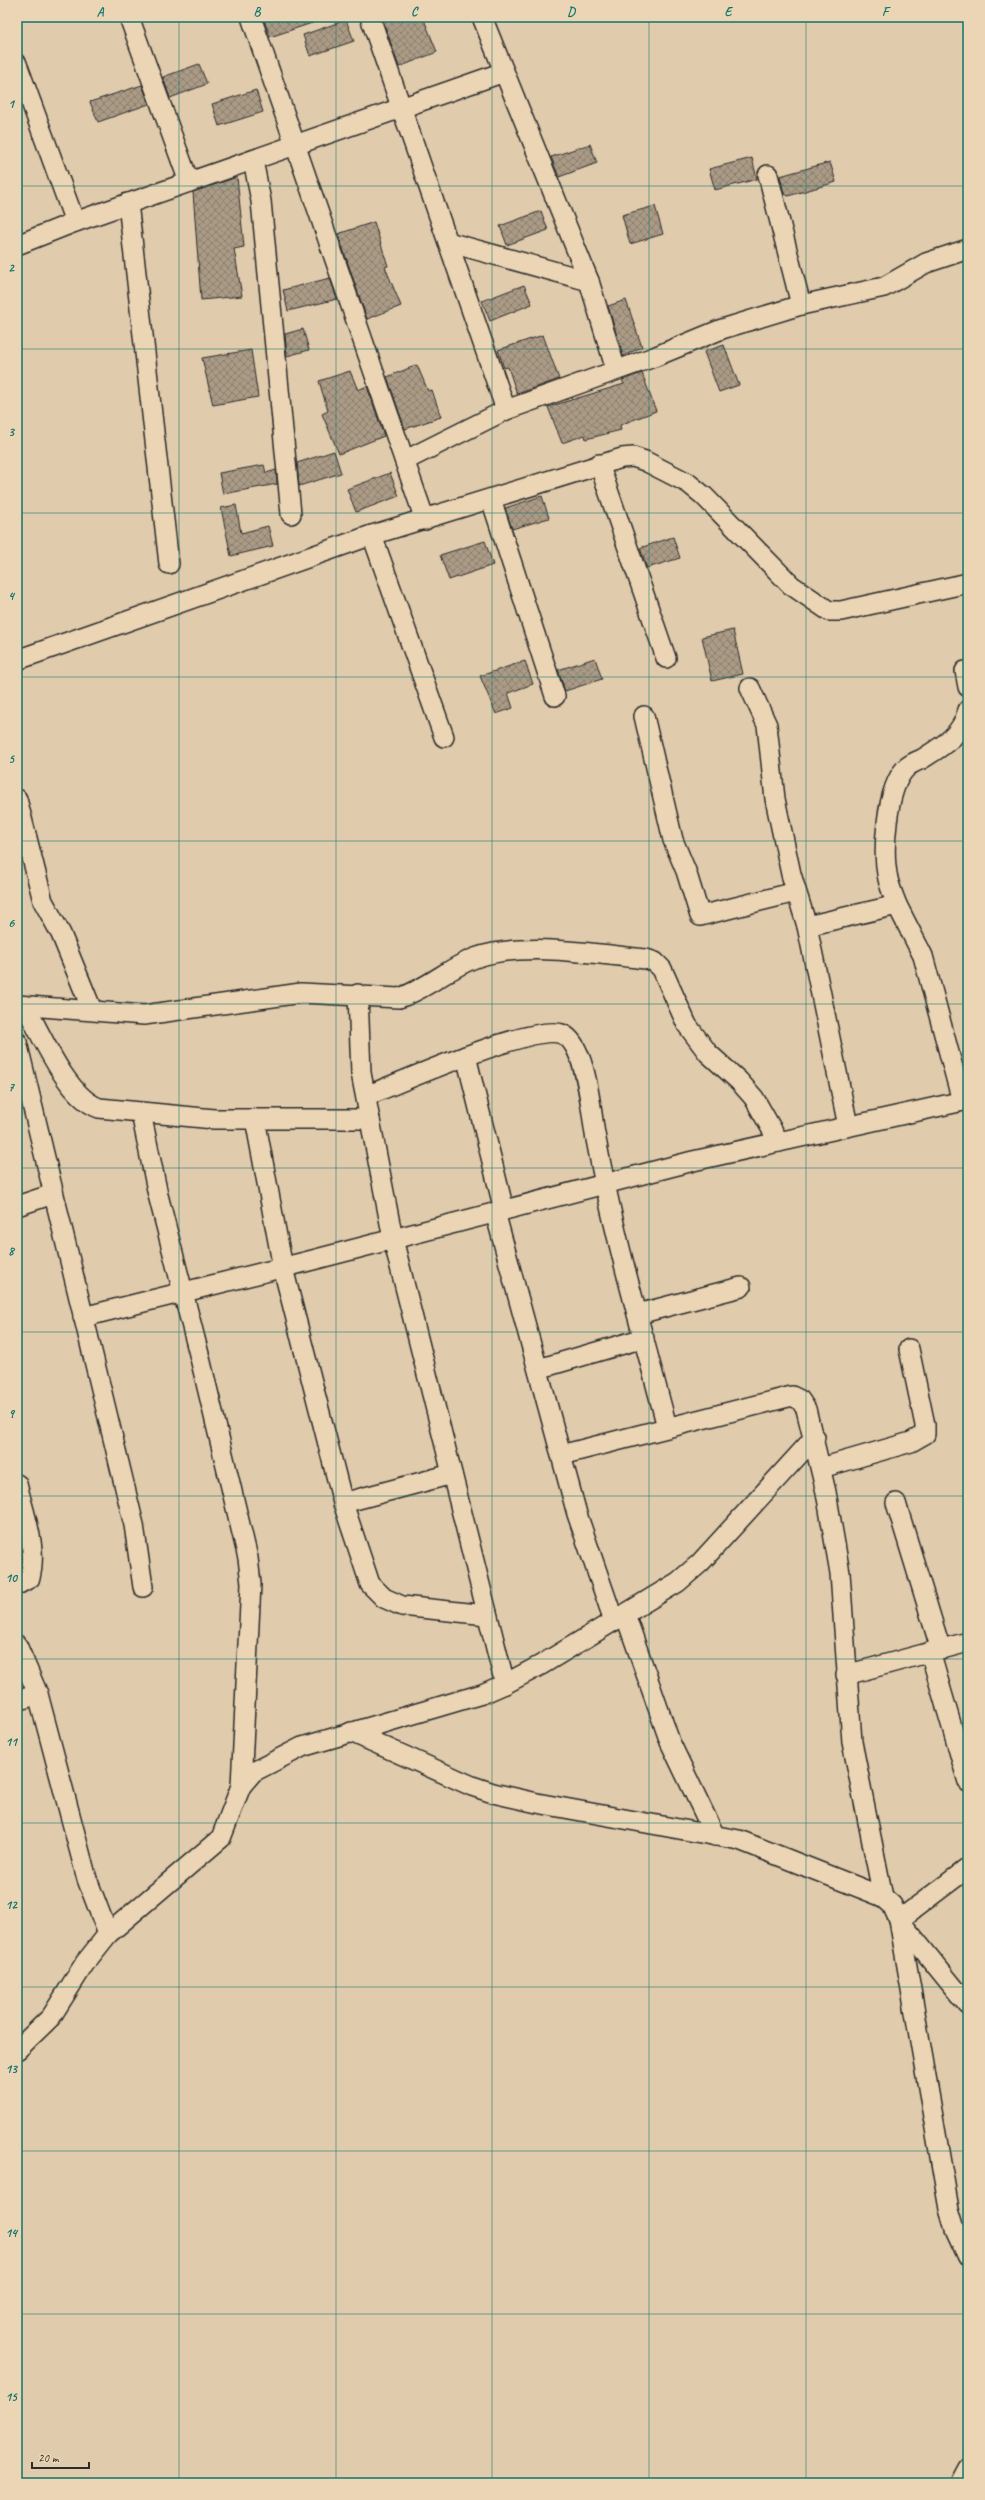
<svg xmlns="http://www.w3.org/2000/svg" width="985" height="2500" font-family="Caveat,sans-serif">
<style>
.building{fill:url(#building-cross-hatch);stroke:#2b2b2b}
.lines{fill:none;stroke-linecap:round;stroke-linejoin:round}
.minor-casing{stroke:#2b2b2b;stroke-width:22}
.minor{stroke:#ebd5b4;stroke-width:19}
.grid{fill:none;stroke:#0f766e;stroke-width:1;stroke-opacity:0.55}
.neatline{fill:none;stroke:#0f766e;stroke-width:1.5}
.grid-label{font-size:13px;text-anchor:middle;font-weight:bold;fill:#0f766e}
</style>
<defs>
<pattern id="building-cross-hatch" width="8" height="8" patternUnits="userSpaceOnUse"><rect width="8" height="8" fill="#ab9b86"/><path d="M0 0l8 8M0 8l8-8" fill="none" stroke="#8b7f6e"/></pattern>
</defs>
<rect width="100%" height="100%" fill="#e0cbac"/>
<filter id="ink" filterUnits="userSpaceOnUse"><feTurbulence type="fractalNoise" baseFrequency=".025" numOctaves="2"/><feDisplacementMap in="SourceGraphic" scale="8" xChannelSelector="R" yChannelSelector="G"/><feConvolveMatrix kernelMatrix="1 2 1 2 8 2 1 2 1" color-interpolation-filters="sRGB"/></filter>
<g filter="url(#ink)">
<g class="building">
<polygon points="263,17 320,17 321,20 270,37"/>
<polygon points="382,17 423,17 437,52 399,67"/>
<polygon points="346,20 354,41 310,56 303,35"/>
<polygon points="199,64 207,84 170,98 163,77"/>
<polygon points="142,85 149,104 98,122 90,102"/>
<polygon points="256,90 263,112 219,126 212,104"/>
<polygon points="590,144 597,163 559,177 551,157"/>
<polygon points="752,158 757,179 715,190 709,169"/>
<polygon points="830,162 836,182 788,196 784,193 780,176"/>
<polygon points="237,177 244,247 234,249 242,296 201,300 193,192"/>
<polygon points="655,206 663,234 630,244 622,215"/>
<polygon points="541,211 548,230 507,245 500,226"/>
<polygon points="374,222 388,266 385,267 401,306 367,319 338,234"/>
<polygon points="330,278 337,299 288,311 283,290"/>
<polygon points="524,285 532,304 490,321 482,301"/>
<polygon points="626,300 642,347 623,356 608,306"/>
<polygon points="303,329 309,350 287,356 285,334"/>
<polygon points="543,335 559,379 517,394 508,367 504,368 498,350"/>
<polygon points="724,345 739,385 719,392 704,352"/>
<polygon points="251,350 258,397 213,405 202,358"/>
<polygon points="417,365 428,391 432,390 441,417 405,429 387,377"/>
<polygon points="350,371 358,390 367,386 384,436 339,454 322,414 328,411 319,381"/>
<polygon points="642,373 656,411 620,425 621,430 586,439 585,435 562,443 548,407 624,384 622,380"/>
<polygon points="334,451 341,473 299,486 297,463"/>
<polygon points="264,465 266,473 276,470 277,484 223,494 219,473"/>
<polygon points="390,473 399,496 356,512 347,489"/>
<polygon points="542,496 549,518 512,529 505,508"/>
<polygon points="236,505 241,533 268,526 273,546 231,556 221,508"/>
<polygon points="673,537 680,558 647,568 640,548"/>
<polygon points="485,541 493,565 449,580 440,555"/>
<polygon points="733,630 743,674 712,681 702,637"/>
<polygon points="595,658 602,679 565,691 558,670"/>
<polygon points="525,661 533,684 508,693 513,708 496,714 480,676"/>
</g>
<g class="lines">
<defs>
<g id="minor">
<polyline points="129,17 189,182"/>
<polyline points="251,17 425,520"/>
<polyline points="370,17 506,410"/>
<polyline points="482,17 589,281 616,370"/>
<polyline points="17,64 75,222"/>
<polyline points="253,160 261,201 291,514"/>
<polyline points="768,175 801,305"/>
<polyline points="128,203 169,564"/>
<polyline points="448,242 589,281"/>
<polyline points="17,245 75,222 504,72"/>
<polyline points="406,460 506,410 654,357 722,329 801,305 884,287 926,263 968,249"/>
<polyline points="599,464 666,658"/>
<polyline points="491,499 555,696"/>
<polyline points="372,535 444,737"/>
<polyline points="17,660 372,535 622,458 633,457 645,461 688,483 704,496 791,585 829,611 841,611 968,583"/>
<polyline points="965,671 968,687"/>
<polyline points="750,688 767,725 775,799 791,874 807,926"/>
<polyline points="644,716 673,840 686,871 700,916 796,892"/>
<polyline points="17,799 43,901 61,934 92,1010"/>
<path d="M897,905C894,897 890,888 888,879C882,852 886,788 906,768C910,764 917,761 922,759C944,745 961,736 968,710"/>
<polyline points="358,994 361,1073 393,1239 505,1684"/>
<path d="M17,1005L144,1015L301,993L399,998C427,989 448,968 475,958C523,941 596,954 646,959L655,962L662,969L687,1025L708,1053L739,1081L754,1098L779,1142"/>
<path d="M25,1006C42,1035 66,1096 99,1108L214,1119H370"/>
<polyline points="17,1042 134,1525 143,1587"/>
<polyline points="466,1056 504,1210"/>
<path d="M366,1096C399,1083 534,1023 562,1034C586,1043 591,1111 595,1134C613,1233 642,1330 667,1427"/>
<polyline points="141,1113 158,1195 200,1358 248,1558 251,1584 241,1786"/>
<polyline points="255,1119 283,1268 343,1503 370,1584 384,1598 402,1606 487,1615"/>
<polyline points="848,1126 807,926 897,905 923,956 962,1101"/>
<polyline points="17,1206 53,1194"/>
<polyline points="495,1212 577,1514 614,1621"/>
<polyline points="638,1314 741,1287"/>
<polyline points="83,1317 305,1262 693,1161 968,1100"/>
<polyline points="538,1369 644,1338"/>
<polyline points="561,1455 792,1396 800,1400 806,1409 826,1492 840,1573 852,1742 883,1897"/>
<polyline points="821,1468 911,1442 925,1434 925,1425 909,1349"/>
<path d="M17,1484C24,1514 38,1548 30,1578L17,1585"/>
<polyline points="343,1503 452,1474"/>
<polyline points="896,1503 941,1650"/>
<polyline points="625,1614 670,1742 715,1836"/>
<polyline points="17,1645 38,1694 87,1879 108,1934"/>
<polyline points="930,1652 968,1782"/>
<polyline points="846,1675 968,1642"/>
<polyline points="17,1701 38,1694"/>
<polyline points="351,1732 472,1786 493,1793 537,1803 739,1840 883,1897 892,1905 899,1920 949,2209 955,2229 968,2257"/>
<polyline points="968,1868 899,1920 968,2005"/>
<polyline points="17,2050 51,2017 85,1963 108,1934 221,1838 241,1786 253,1772 302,1747 482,1694 505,1684 541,1665 678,1582 700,1563 815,1437"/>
<polyline points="960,2483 968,2468"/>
</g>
</defs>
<use href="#minor" class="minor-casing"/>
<use href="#minor" class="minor"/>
</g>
</g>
<path class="grid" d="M179,17V2483M336,17V2483M492,17V2483M649,17V2483M806,17V2483M17,186H968M17,349H968M17,513H968M17,677H968M17,841H968M17,1004H968M17,1168H968M17,1332H968M17,1496H968M17,1659H968M17,1823H968M17,1987H968M17,2151H968M17,2314H968"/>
<rect width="985" height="2500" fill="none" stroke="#ebd5b4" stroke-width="44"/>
<path d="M32 2462v6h57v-6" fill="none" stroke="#2b2b2b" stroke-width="2"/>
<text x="38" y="2462" font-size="12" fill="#2b2b2b" stroke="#ebd5b4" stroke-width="3" paint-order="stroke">20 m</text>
<rect x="22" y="22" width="941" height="2456" class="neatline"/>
<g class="grid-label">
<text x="100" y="16">A</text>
<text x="257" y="16">B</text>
<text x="414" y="16">C</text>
<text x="571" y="16">D</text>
<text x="728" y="16">E</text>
<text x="885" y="16">F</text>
<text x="11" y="108">1</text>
<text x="11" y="272">2</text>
<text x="11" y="436">3</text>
<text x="11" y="600">4</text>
<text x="11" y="763">5</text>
<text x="11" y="927">6</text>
<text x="11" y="1091">7</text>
<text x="11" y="1255">8</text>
<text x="11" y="1418">9</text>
<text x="11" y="1582">10</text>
<text x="11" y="1746">11</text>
<text x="11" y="1909">12</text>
<text x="11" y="2073">13</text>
<text x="11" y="2237">14</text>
<text x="11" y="2401">15</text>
</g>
</svg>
